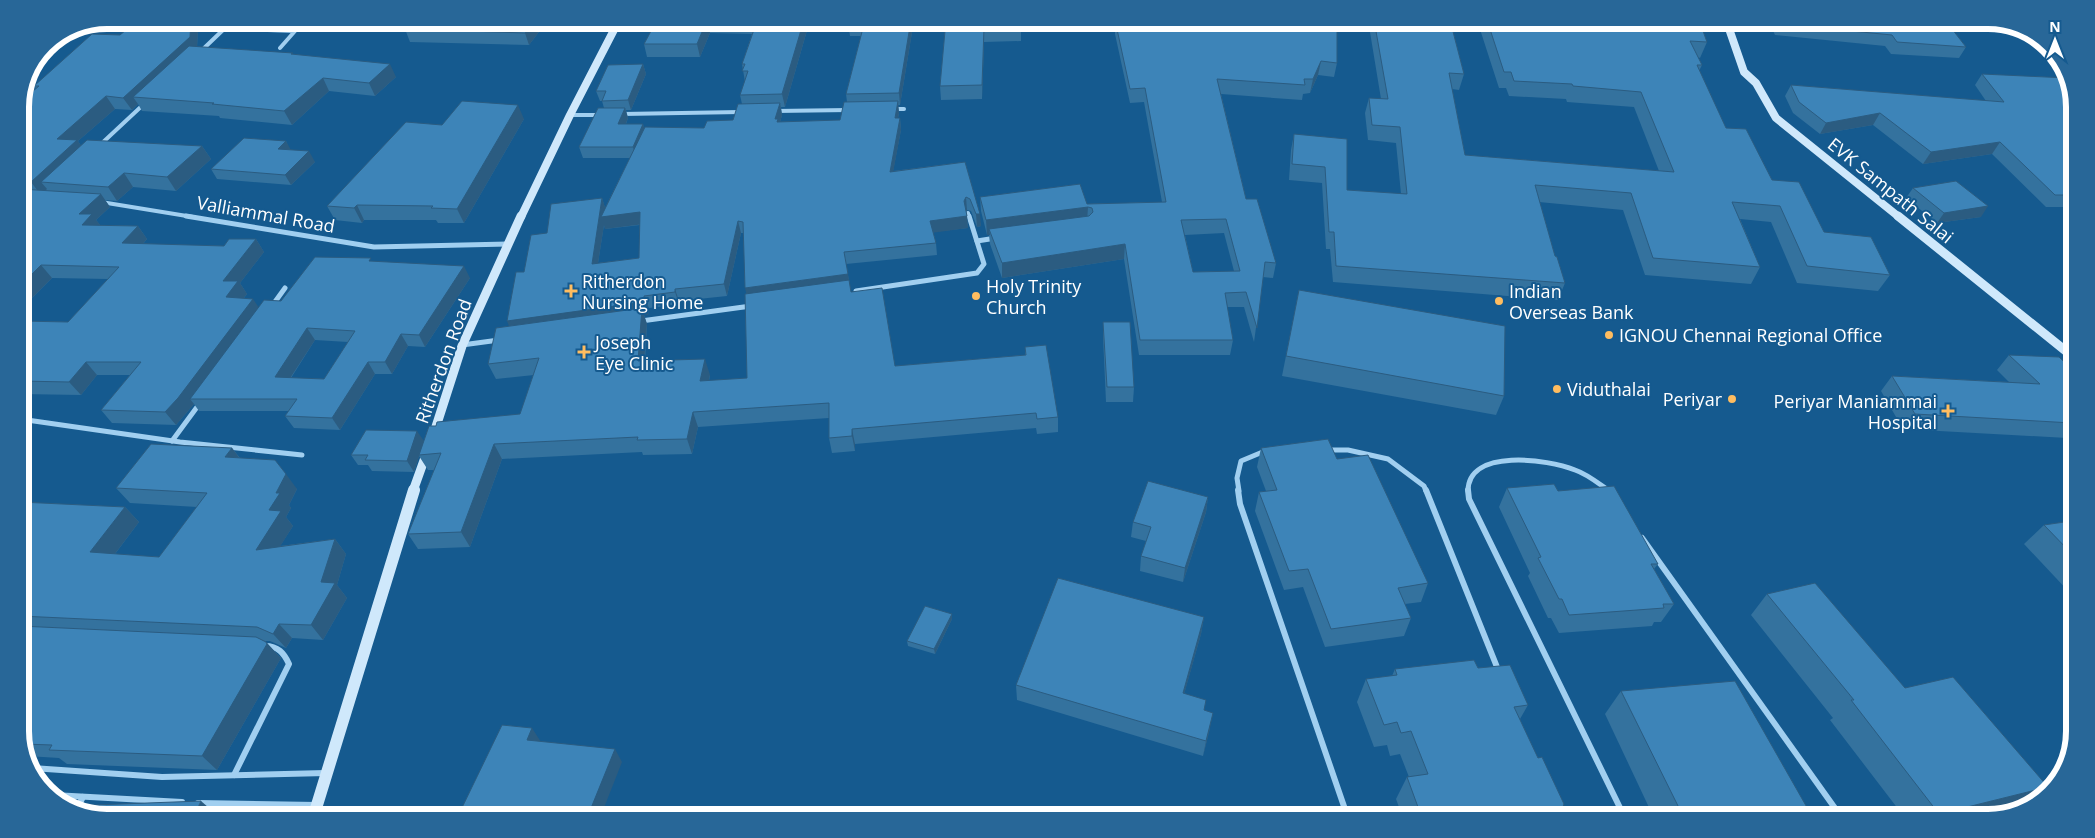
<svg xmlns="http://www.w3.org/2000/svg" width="2095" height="838" font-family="'Open Sans',sans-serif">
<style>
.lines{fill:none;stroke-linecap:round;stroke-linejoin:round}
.street-far2{stroke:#a1cff0;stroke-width:4}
.street-far1{stroke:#a1cff0;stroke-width:5}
.street{stroke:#a1cff0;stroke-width:6}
.secondary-far2{stroke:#cfe8fb;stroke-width:8}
.secondary-far1{stroke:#cfe8fb;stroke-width:9}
.secondary{stroke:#cfe8fb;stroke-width:12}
.wall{fill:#34729e;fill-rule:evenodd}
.shaded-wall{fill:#2b5c81}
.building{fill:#3d84b8;stroke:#2b5c81;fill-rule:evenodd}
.poi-dot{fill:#ffbd60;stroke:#155a8f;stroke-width:2}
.labels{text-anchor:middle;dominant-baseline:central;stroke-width:4;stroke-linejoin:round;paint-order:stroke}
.street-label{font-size:18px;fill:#fff;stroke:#155a8f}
.poi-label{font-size:18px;fill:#fff;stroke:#155a8f;text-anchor:start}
.rim{fill:none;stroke:#fff;stroke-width:6}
</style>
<rect width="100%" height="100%" fill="#155a8f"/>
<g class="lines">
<g class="street-far2">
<polyline points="198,20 194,27 295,31 280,48"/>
<polyline points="201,51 223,30"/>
<polyline points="892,109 904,109"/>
<polyline points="775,111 849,110"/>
<polyline points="622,114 741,112"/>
<polyline points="570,115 601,115"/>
<polyline points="100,145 145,103"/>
<polyline points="101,202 193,217"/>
<polyline points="968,213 969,217"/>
</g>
<g class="street-far1">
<polyline points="186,216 374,247 508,244"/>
<polyline points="977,241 996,238"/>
<polyline points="856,291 977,273 984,264 969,216"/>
<polyline points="272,306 285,288"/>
<polyline points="641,321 751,306"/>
<polyline points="462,345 499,340"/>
<polyline points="20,419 180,442 302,455"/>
<polyline points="172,441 200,403"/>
<polyline points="1328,450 1348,450 1388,459 1424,486 1426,491"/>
<polyline points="1239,491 1237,478 1241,461 1265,451"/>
<path d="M1468,491C1468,448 1548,459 1575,470C1587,474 1598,483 1608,490"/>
</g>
<g class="street">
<polyline points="1238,490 1240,504 1348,818"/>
<polyline points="1426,490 1499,672"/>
<polyline points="1468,490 1469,499 1625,818"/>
<polyline points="1642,538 1842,818"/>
<polyline points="32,768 162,777 326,773"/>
<path d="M234,775L289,664C284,653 278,646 265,646"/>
<polyline points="53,795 182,802"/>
<polyline points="198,803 317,805"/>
<polyline points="75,812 83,797"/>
</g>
<g class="secondary-far2">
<polyline points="1726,20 1744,72 1756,83 1776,118 1899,217"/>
<polyline points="521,217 570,115 616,26 621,20"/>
</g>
<g class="secondary-far1">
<polyline points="1898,216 2072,356"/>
<polyline points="433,436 462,346 521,216"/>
<polyline points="413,491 427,452"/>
</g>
<polyline class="secondary" points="313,818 414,490"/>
</g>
<g class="wall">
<polygon points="198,20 355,20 346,28 200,24"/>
<polygon points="414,20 548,20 529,45 410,42 405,29"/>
<path d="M657,20H810L785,107H781L782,115L780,122L840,120L847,102L846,94L861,36H850L848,24L914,20L900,105H898L899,113L898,118H900L901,130L893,171L965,162L981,226L977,227L971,211L967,210L966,211L967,216L968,228L933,232L936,243L937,255L846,264L851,292L895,366L1025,355V347L1058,417V432L1037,434L1036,428L855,444V451L832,453L829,438V418L698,427L692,454L643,455L642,452L502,459L470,547L418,549L408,534L434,470H428L419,456L414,472L372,471L368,465H358L351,455L424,441L436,426L520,414L534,375L496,379L488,364L509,327L524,272L547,233L602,198L605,208L630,158H583L579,147L604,108L602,101H600L596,91L643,64L646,74L631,110H626L628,118L626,124H643L644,129L704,128L733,120L742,104L740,95L745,82L742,64L752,34L710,33L700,57H647L644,44ZM604,225L605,229L640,225L639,258L598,263ZM741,233H743L747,294V378L709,381L710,375L645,361L647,324L644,315H648L649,308L679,304V301L727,296Z"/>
<polygon points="946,20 1021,20 1021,41 984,42 982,99 941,100 940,86"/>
<path d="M1115,20L1337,63L1334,77L1318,75L1310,93L1303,94L1302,100L1221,94L1246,199L1276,263L1273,278L1263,277L1254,342L1244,307H1227L1233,340L1230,355H1139L1124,259L1002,278L990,244L989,235H987L981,211L980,197L1087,204L1162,202L1144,102L1130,103L1115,34ZM1224,233L1234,271L1193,272L1185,235Z"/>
<polygon points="1368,20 1450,20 1464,74 1459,90 1452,89 1465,155 1659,171 1634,107 1567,102 1566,99 1509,96 1506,88 1499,88 1477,20 1699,20 1707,42 1700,58 1698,57 1702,65 1699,71 1726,128 1772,180 1824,232 1890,275 1878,291 1797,283 1771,222 1740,219 1760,267 1751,284 1645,275 1623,210 1539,202 1555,256 1565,283 1558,300 1333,282 1330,249 1326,249 1322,183 1289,180 1291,150 1294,134 1347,190 1401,194 1396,143 1368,140 1365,113 1369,98 1381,99"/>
<polygon points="1768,20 1945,20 1966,47 1959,58 1891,54 1885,46 1775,35"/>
<path d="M193,22L198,31L197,47L294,55L396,77L375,96L329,91L292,125L220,118L219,116L142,111L138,104L132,110L115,109L78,141L81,146H202L211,159L176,191L133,187L117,201L105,200L110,207L96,220L100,225L138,226L147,239L143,244L224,246L256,239L264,252L240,283L247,294L244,298L259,308L281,301L372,261L470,278L425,347L408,346L392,374H375L340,430L294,428L285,416L289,411H199L194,404L176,425L112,423L101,410L130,375H97L81,395L20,394V321L68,322L108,279L52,278L20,310V102L36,88L34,86L120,35ZM315,340L348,342L324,379L291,378Z"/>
<polygon points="2025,29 2060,58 2064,70 2044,47 2038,46"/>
<polygon points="1982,74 2075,101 2074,207 2046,207 1992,154 1923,164 1873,125 1820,134 1793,113 1785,96 1791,85 1986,101 1975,85"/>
<polygon points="524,119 464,223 438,223 436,220 364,220 362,223 335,220 327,206 442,125"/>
<polygon points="286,141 290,150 315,162 291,185 217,179 211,169"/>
<polygon points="1913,188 1981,217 1937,223 1906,198"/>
<polygon points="1299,290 1504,396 1496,415 1282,376"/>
<polygon points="1103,322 1134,387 1133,402 1106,402 1103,337"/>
<polygon points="2009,355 2072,369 2072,443 2067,438 1903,429 1881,391 1892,376 2009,382 1997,370"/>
<polygon points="232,448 240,458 297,489 289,505 291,508 286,517 293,526 280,546 335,539 346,554 337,585 347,598 323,640 292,638 286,648 270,641 265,641 279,656 281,658 217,770 67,764 59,758 27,756 20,737 20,502 125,507 139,522 115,554 159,557 197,507 130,503 116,488"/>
<polygon points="1261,448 1337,459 1428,583 1421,602 1405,604 1411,618 1404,636 1325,647 1303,587 1284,590 1255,511 1259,492 1266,491 1257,467"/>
<polygon points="1507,488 1558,491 1658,564 1654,569 1674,604 1661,622 1654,622 1652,626 1559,633 1551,618 1548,618 1528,576 1530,573 1499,507"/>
<polygon points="1208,497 1206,512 1183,582 1140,571 1141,556 1146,541 1131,537 1133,522"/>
<polygon points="2071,521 2070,593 2024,544 2044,525"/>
<polygon points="1767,594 1905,688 2048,787 2022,806 1972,818 1905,818 1830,720 1833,718 1751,615"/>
<polygon points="1204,617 1201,634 1184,694 1204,710 1210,728 1203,756 1017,700 1016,685"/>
<polygon points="952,619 935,654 908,646 907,641"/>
<polygon points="1478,668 1528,705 1520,719 1559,818 1403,818 1396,799 1407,777 1409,777 1400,754 1390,756 1387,745 1374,747 1357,702 1366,679 1392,676 1395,669"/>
<polygon points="1621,691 1813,818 1654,818 1605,714"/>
</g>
<g class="shaded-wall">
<polygon points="186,20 194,20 193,22 198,31 197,49 133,97 138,104 132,110 123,98"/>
<polygon points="342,20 355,20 346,28"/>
<polygon points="535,20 548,20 529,45 525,33"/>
<polygon points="707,20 710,33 700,57 697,44"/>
<polygon points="804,20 810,20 785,107 782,94"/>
<polygon points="911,20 914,20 900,105 899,93"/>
<polygon points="984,28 984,42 982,99 982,85"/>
<polygon points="1321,61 1318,75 1310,93 1313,79"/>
<polygon points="390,64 396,77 375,96 369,83"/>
<polygon points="643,64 646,74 631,110 628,100"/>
<polygon points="323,78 329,91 292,125 284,111"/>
<polygon points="106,96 115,109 78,141 86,153 41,182 47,189 41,195 31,182 57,139"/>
<polygon points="898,101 899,113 896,130 895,118"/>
<polygon points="780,103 782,115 779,126 775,119"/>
<polygon points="518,105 524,119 464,223 457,209"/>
<polygon points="625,108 628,118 622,134 618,124"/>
<polygon points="1880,113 1873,125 1820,134 1826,123"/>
<polygon points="900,118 901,130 891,184 890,172"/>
<polygon points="643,124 646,134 636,158 633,147"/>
<polygon points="286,141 292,152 278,149"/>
<polygon points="2000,142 1992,154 1923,164 1931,152"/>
<polygon points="202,146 211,159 176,191 167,177"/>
<polygon points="309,151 315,162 291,185 285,175"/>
<polygon points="124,173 133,187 117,201 108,187"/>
<polygon points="101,194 110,207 96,220 102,227 82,225 79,214"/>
<polygon points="966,197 967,210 964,213 964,201"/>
<polygon points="602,198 606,210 640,212 644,224 605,229 604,225 596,276 592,264"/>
<polygon points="357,205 364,220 362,223 354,208"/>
<polygon points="1988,206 1981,217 1937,223 1944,213"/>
<polygon points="1088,207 1087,222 989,229 990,235 987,235 986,220"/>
<polygon points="976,214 980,214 981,226 977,227"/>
<polygon points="967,216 968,228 931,233 930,221"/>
<polygon points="738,221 741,233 727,296 724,284"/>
<polygon points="138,226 147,239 132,256 122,243"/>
<polygon points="256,239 264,252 240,283 247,294 234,310 226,297 223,281"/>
<polygon points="1125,244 1124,259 1002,278 1002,263"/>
<polygon points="41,265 52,278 20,310 20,286"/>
<polygon points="464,266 470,278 425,347 419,335"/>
<polygon points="848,274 850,286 748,301 745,288"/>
<polygon points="675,289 679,301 679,304 675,292"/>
<polygon points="644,296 649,308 648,315 644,315 647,324 643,376 512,334 507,321"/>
<polygon points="253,299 262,312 190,399 194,404 176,425 165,412"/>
<polygon points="307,328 315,340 283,389 275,377"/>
<polygon points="401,334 408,346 392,374 385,362"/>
<polygon points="705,359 710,375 705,396 700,381"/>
<polygon points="86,362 97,375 81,395 69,382"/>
<polygon points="368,362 375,374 340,430 332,418"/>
<polygon points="693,412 698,427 692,454 687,439"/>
<polygon points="20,429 32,441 20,455"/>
<polygon points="852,429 855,444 855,451 852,436"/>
<polygon points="417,431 424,441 414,472 407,461"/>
<polygon points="494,444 502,459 470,547 461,532"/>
<polygon points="232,448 244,464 225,457"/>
<polygon points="286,474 297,489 289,505 291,508 286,517 293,526 269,564 256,550 269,510 276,493"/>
<polygon points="1208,497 1206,512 1183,582 1185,568"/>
<polygon points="125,507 139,522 105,567 90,552"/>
<polygon points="335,539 346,554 337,585 347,598 323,640 311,625 321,582"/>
<polygon points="952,614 952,619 935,654 934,649"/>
<polygon points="1204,617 1201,634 1180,709 1183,693"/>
<polygon points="279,624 292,638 286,648 273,634"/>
<polygon points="266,642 279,656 281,658 217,770 202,756"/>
<polygon points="1213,713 1210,728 1203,756 1206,741"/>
<polygon points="532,728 541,742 527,740"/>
<polygon points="615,749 622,762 600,818 587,818"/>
<polygon points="2048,787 2022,806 1972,818 1934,818 1939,814"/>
<polygon points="47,788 65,801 63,804 46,790"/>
<polygon points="201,801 216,814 214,818 193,818"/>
<polygon points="1542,811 1537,818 1530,818"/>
</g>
<g class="building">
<polygon points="138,20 191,20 190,37 123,98 106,96 57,139 77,140 31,182 20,181 20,102 39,86 34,86 92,34 120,35"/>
<polygon points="413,20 535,20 525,33 405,29"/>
<polygon points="657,20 804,20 782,94 740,95 748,71 742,71 745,64 742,64 757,21 707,20 697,44 644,44"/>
<polygon points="849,20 911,20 899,93 846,94 864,24 848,24"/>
<polygon points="946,20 1021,20 1021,28 984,28 982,85 940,86"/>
<path d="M1115,20H1337V63L1321,61L1313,79H1304L1305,85L1217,79L1246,199H1257L1276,263L1265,262L1257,328L1246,292L1225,293L1233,340H1140L1125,244L1002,263L989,229L1089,216L1093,212L1092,208L1088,207L986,220L980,197L1080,184L1087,204L1166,202L1145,88L1130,89ZM1226,219L1240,271L1193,272L1181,220Z"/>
<polygon points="1374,20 1450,20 1464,74 1449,73 1465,155 1674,172 1641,92 1573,86 1572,84 1514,81 1511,72 1504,72 1487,20 1699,20 1707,42 1690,41 1702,65 1697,65 1726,128 1746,129 1772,180 1799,182 1824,232 1871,237 1890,275 1807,266 1780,206 1732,202 1760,267 1653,258 1631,193 1535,185 1555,256 1557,257 1565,283 1336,266 1334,232 1329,232 1325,167 1292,164 1294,134 1347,139 1347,190 1407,194 1400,127 1372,125 1369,98 1388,99"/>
<polygon points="1778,20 1945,20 1966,47 1897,42 1892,35 1780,24"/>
<polygon points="189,46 293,53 291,54 390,64 369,83 323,78 284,111 212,104 214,103 133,97"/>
<polygon points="643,64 628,100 602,101 606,91 596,91 608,65"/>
<polygon points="1982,74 2067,78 2075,101 2074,195 2055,195 2000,142 1931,152 1880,113 1826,123 1799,102 1791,85 2004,102"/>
<polygon points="462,101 518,105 457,209 431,208 433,206 357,205 354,208 327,206 406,122 442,125"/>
<polygon points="898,101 895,118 900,118 890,172 965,162 980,214 976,214 970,199 966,197 964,201 967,216 930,221 936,243 844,252 848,274 745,288 743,222 738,221 724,284 675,289 675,292 644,296 644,302 507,321 516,272 524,272 531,235 547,233 551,204 602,198 592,264 639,258 640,212 601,217 645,127 704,128 707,121 733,120 738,104 780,103 775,119 778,119 777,122 840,120 844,102"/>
<polygon points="598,108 625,108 618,124 643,124 633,147 579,147"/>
<polygon points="244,138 286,141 278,149 309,151 285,175 211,169"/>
<polygon points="87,140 202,146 167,177 124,173 108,187 41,182"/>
<polygon points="1956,181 1988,206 1944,213 1913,188"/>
<polygon points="20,189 101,194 79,214 92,214 82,225 138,226 122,243 224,246 229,239 256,239 223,281 238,281 226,297 253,299 178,398 165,412 101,410 141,362 86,362 69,382 20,381 20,321 68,322 119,267 41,265 20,286"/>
<path d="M315,257L371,258L369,261L464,266L419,335L401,334L385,362H368L332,418L285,416L297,399H190L264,300L281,301ZM307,328L355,331L324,379L275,377Z"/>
<polygon points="849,280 851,292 882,288 895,366 1026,355 1025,347 1046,345 1058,417 1037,419 1036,413 852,429 852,436 829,438 829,403 693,412 687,439 637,440 638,437 494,444 461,532 408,534 441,453 419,455 429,426 436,426 437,422 520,414 539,358 488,364 496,328 642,308 638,361 705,359 700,381 747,378 745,294"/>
<polygon points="1299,290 1505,326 1504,396 1286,356"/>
<polygon points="1103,322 1130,322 1134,387 1107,387"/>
<polygon points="2009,355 2059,357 2072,369 2072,423 1915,414 1892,376 2040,384"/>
<polygon points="366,430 417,431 407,461 365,460 368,455 351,455"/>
<polygon points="1328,439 1337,459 1368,455 1428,583 1398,588 1411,618 1331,629 1308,569 1289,571 1259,492 1277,490 1261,448"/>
<polygon points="151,444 232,448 225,457 275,460 286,474 276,493 280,493 269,510 281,511 256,550 335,539 321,582 335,583 311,625 279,624 273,634 257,627 20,616 20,502 125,507 90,552 159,557 207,493 116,488"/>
<polygon points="1148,481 1208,497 1185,568 1141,556 1151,527 1133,522"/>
<polygon points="1554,484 1558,491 1614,486 1658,564 1651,564 1674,604 1663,604 1664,608 1569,615 1562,599 1559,599 1538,558 1541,557 1507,488"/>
<polygon points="2071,521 2071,553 2044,525"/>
<polygon points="1058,578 1204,617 1183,693 1206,700 1204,710 1213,713 1206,741 1016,685"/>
<polygon points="1815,583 1905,688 1953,677 2048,787 1939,814 1851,700 1854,700 1767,594"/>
<polygon points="925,606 952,614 934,649 907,641"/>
<polygon points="20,626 256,637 266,642 267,644 202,756 49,750 52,745 23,744 20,737"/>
<polygon points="1474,660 1478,668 1510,665 1528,705 1514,707 1538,758 1542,757 1564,804 1559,818 1551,818 1542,811 1530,818 1517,818 1512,814 1483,818 1422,818 1407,777 1428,774 1411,731 1401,733 1397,722 1384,725 1366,679 1397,675 1395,669"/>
<polygon points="1735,681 1813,818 1684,818 1621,691"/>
<polygon points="502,725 532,728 527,740 615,749 587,818 457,818"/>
<polygon points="201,801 193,818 107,818 74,812 67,806"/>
</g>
<g class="poi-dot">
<path d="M568.5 283.5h5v5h5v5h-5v5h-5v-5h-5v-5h5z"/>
<circle cx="976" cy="296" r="5"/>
<circle cx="1499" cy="301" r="5"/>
<circle cx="1609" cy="335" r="5"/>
<path d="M581.5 344.5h5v5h5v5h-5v5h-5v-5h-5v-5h5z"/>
<circle cx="1557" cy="389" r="5"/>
<circle cx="1732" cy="399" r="5"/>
<path d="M1945.5 403.5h5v5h5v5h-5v5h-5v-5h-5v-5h5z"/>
</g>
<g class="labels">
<g class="street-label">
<text transform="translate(1891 190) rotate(39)">EVK Sampath Salai</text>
<text transform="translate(266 214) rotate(10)">Valliammal Road</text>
<text transform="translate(443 361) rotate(-70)">Ritherdon Road</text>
</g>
<g class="poi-label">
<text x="582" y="281">Ritherdon<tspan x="582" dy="21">Nursing Home</tspan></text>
<text x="986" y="286">Holy Trinity<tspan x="986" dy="21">Church</tspan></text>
<text x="1509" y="291">Indian<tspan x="1509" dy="21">Overseas Bank</tspan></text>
<text x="1619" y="335">IGNOU Chennai Regional Office</text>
<text x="595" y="342">Joseph<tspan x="595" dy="21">Eye Clinic</tspan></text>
<text x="1567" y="389">Viduthalai</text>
<text x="1722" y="399" text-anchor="end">Periyar</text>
<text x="1937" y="401" text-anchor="end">Periyar Maniammai<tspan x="1937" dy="21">Hospital</tspan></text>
</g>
</g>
<path d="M0 0H2095V838H0ZM107 29H1988A78 78 0 0 1 2066 107V731A78 78 0 0 1 1988 809H107A78 78 0 0 1 29 731V107A78 78 0 0 1 107 29Z" fill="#286798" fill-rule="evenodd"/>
<path class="rim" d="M107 29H1988A78 78 0 0 1 2066 107V731A78 78 0 0 1 1988 809H107A78 78 0 0 1 29 731V107A78 78 0 0 1 107 29Z"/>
<g transform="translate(2055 40)" stroke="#155a8f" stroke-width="4" paint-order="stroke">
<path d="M0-4L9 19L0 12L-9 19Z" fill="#ffffff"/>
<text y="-8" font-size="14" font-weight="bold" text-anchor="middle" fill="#ffffff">N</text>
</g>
</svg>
